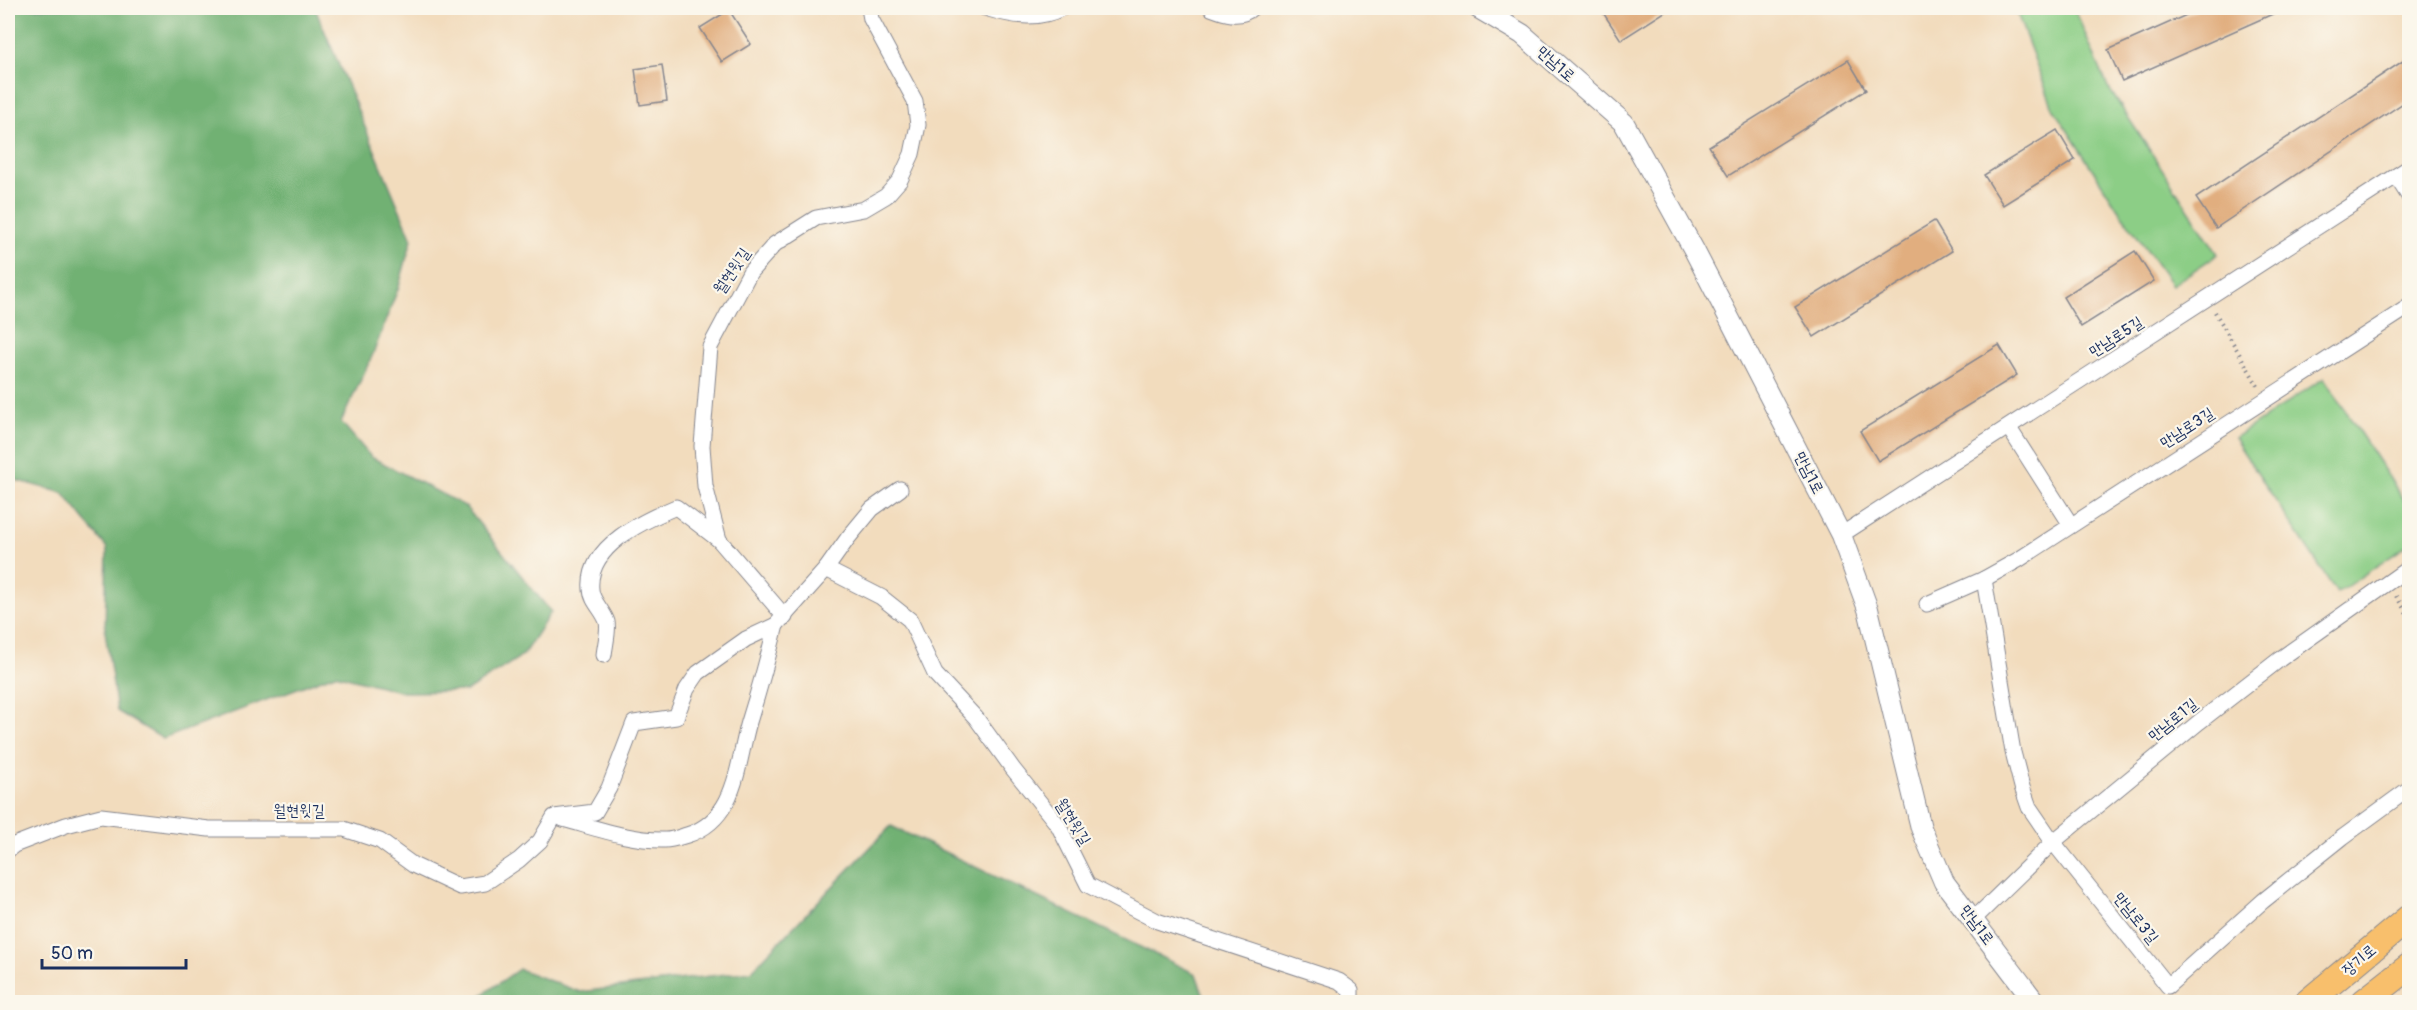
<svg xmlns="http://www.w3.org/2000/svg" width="2417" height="1010" font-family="Pangolin,'Poor Story',sans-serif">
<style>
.green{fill:#8cce86;stroke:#547e72;stroke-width:1.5}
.forest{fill:#71b173;stroke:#467068;stroke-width:1.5}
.building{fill:#e1ae7f}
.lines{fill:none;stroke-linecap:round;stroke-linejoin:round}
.minor-casing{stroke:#86868e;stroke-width:17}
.tertiary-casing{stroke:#86868e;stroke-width:22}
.primary-casing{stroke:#86868e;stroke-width:28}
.path{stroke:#86868e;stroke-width:4;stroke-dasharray:1.5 4.5;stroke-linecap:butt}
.minor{stroke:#fff;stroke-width:15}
.tertiary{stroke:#fff;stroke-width:20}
.primary{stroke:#f8bf6c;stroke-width:26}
.labels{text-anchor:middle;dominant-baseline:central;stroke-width:4.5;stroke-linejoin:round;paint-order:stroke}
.street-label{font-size:16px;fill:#1b2f5e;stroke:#fbf7ec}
</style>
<rect width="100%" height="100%" fill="#fbf7ec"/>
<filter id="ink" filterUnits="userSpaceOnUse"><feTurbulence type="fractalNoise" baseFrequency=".0167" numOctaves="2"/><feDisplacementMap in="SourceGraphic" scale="12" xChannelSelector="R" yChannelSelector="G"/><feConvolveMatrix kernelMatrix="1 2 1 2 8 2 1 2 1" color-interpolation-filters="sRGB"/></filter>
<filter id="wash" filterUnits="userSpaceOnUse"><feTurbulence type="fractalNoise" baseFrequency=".008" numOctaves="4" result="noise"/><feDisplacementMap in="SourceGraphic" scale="24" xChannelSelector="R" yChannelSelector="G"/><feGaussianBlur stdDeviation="1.35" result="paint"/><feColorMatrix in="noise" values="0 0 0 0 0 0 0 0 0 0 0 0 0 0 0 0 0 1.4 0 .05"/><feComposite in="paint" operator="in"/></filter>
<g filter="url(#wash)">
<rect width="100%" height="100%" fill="#f2dcbd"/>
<g class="green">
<polygon points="2015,8 2074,8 2108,87 2218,254 2172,285 2118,209 2053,108"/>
<polygon points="2324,378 2409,508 2409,544 2337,593 2234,438"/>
</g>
<g class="forest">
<polygon points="8,8 315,8 412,239 399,286 373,354 341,422 371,457 465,506 551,612 523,655 467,691 403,692 335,674 163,739 117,711 105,631 107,548 63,493 8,478"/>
<polygon points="891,826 1196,974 1206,1002 472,1002 519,969 580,992 751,971"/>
</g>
<g id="blocks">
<g class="building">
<polygon points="1600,8 1671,8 1621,40"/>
<polygon points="2202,8 2286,8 2122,81 2108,50"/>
<polygon points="729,10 751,44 722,62 700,28"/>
<polygon points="2409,57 2409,99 2216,228 2196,198"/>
<polygon points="1848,60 1866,90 1728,176 1709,146"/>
<polygon points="662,65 667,101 640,105 635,69"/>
<polygon points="2057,130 2075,160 2003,205 1984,175"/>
<polygon points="1934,221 1952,251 1814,337 1795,307"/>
<polygon points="2135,251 2154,281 2081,327 2063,297"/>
<polygon points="1999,345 2017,375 1878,461 1860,431"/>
</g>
</g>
</g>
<g filter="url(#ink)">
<use href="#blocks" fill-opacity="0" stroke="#86868e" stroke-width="1.5"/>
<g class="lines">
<defs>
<g id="minor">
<path d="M985,8C1011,16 1037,21 1062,8"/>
<path d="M1211,8C1224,13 1240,19 1252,8"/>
<polyline points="2396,176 2410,198"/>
<polyline points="2009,428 2071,525"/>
<polyline points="1841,535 2410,167"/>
<polyline points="826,569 881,597 910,620 935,674 976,718 1013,769 1058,825 1088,885 1157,921 1339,981 1351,990 1351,1002"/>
<polyline points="1984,579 2013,752 2022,787 2029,807 2053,842 2168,986 2263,901 2343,837 2410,788"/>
<polyline points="1927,604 1984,579 2018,560 2410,306"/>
<polyline points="785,617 719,540 705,486 702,446 710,347 750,272 775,244 816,218 864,209 886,196 900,180 912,154 918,125 915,101 871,19 869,8"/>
<path d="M604,655C605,645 609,631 607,622C604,611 591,601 591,589C587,546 643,521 676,507L719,540"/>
<path d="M563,819C596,828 631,841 665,840C672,840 680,837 687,835C737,820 737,763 749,722C759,690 768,658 776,625"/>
<polyline points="8,850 14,845 66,825 101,816 209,829 344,829 380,841 413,865 460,887 485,883 519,860 540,841 554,817 595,812 609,788 634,723 676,717 687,689 698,673 746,639 776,625 826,569 848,538 872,509 900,489"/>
<polyline points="1974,919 2053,842 2199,722 2280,659 2410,567"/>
</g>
<polyline id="tertiary" points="1478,8 1522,34 1624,123 1694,250 1841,535 1868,609 1921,828 1944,882 2035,1002"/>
<g id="primary">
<polyline points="2308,1002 2410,917"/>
<polyline points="2364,1002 2410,966"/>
</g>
</defs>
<use href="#minor" class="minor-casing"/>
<use href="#tertiary" class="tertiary-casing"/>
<use href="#primary" class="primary-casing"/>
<g class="path">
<polyline points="2215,312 2258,386"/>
<polyline points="2396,596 2410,618"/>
<polyline points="2405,1002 2410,999"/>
</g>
<use href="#minor" class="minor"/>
<use href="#tertiary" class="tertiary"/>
<use href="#primary" class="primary"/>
</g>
</g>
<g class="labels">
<g class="street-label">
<text transform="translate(1556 64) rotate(42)">만남1로</text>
<text transform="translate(732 271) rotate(-56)">월현윗길</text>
<text transform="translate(2116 337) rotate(-33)">만남로5길</text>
<text transform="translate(2187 428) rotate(-33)">만남로3길</text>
<text transform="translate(1809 473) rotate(63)">만남1로</text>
<text transform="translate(2173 720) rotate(-39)">만남로1길</text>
<text x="299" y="811">월현윗길</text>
<text transform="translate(1073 822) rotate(58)">월현윗길</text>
<text transform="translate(2136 918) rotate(51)">만남로3길</text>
<text transform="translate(1977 925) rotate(53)">만남1로</text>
<text transform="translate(2359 960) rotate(-40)">장기로</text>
</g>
</g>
<rect width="2417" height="1010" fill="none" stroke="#fbf7ec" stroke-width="30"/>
<path d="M42 959v9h144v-9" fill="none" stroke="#1b2f5e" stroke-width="3"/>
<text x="51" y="959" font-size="18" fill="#1b2f5e" stroke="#fbf7ec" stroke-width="4.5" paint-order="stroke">50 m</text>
</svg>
